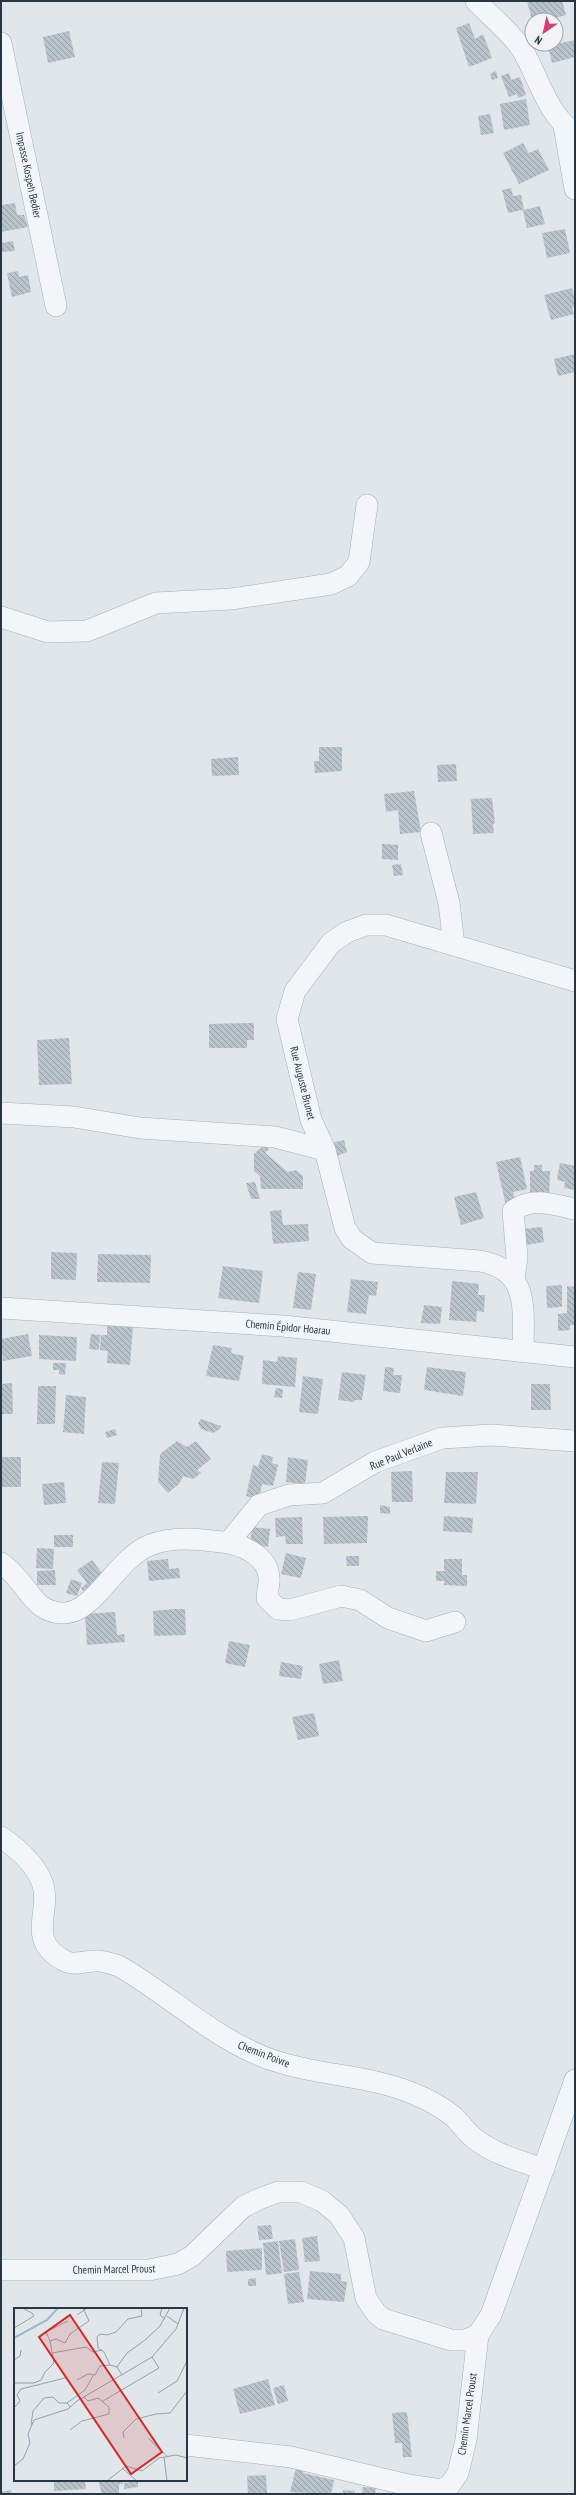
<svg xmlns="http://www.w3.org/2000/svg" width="576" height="2495" font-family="'PT Sans Narrow',sans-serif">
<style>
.building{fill:url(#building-back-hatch)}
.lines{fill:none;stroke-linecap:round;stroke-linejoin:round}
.minor-casing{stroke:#a5aeb5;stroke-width:22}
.minor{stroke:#f3f6f8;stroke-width:21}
.labels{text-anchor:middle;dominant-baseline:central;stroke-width:3;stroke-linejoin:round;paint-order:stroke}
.street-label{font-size:11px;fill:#273743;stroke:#f0f4f7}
.inset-river{fill:none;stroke:#98bccd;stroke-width:2}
.inset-road{fill:none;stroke:#96a0a7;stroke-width:1}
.view{fill:#d62828;fill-opacity:0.15;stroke:#d62828;stroke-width:2}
.inset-edge{fill:none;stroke:#273743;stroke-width:2}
</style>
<defs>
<pattern id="building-back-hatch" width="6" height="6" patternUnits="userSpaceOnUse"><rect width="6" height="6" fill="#b9c3ca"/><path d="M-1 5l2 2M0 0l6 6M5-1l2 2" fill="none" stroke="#969fa6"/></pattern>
</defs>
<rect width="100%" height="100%" fill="#e0e6ea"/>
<g class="building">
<polygon points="527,1 562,1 566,15 548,20 532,20"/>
<polygon points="469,23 475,39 483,34 492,58 469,67 456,28"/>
<polygon points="69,31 75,57 48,63 43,37"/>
<polygon points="575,40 575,57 552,63 548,46"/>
<polygon points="496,71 498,78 492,80 490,74"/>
<polygon points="509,73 511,80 520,77 526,95 518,98 517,94 509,97 501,76"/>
<polygon points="526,99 530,125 504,130 500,104"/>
<polygon points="490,114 494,133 481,135 478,116"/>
<polygon points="523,143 529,153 538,149 549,170 519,184 503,153"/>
<polygon points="511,188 513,196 521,195 524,210 540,206 545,224 527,228 523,210 508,213 502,190"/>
<polygon points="15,203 17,215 24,215 28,227 1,232 1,205"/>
<polygon points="565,229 570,253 547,258 542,233"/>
<polygon points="13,241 15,251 1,252 1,243"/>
<polygon points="18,271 19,277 28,275 31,292 12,297 7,273"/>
<polygon points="572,288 575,301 575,306 572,307 574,314 551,320 544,295"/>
<polygon points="575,354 575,372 558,376 554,359"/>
<polygon points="319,747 342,747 342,771 315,773 314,761 319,761"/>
<polygon points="238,757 239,775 212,776 211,759"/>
<polygon points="456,764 457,781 438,782 437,765"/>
<polygon points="414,791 421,832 400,834 398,810 386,812 384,794"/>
<polygon points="492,798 495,823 493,824 494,833 473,834 471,799"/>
<polygon points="382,844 398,845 398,860 382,859"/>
<polygon points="401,864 403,875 394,876 392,865"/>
<polygon points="247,1023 254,1023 254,1040 247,1040 247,1048 209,1048 209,1024"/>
<polygon points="69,1038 72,1084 39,1085 37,1040"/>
<polygon points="344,1140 347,1152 334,1157 331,1143"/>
<polygon points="264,1145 269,1149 265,1153 288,1172 296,1170 303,1176 303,1189 261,1189 260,1176 254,1171 254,1154"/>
<polygon points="520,1157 527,1189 513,1192 515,1204 506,1206 496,1162"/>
<polygon points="560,1163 575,1166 575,1190 564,1188 565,1182 557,1180"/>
<polygon points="534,1165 542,1165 542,1171 550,1171 549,1198 530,1196 530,1171 534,1171"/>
<polygon points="255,1182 260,1199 251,1199 246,1183"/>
<polygon points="476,1192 484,1218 461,1225 454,1197"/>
<polygon points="281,1210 283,1225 308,1224 309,1241 273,1244 270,1211"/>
<polygon points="542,1227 544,1242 526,1245 523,1229"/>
<polygon points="51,1252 77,1253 76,1280 51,1279"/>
<polygon points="98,1254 151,1255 150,1283 97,1282"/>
<polygon points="223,1266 263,1271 259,1303 218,1298"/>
<polygon points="298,1272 316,1274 311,1310 293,1308"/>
<polygon points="351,1279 378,1282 376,1296 369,1295 366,1314 347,1312"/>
<polygon points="452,1281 479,1284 478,1295 485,1295 484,1312 477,1311 476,1322 449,1320"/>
<polygon points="562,1285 562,1307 547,1308 546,1286"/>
<polygon points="567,1286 575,1287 575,1325 570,1325 570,1330 558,1331 558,1314 567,1313"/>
<polygon points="424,1305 442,1307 440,1324 421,1323"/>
<polygon points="107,1326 133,1327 130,1365 107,1363 108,1351 100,1350 101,1335 107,1335"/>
<polygon points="28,1334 32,1356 3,1361 1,1339"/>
<polygon points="91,1334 100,1335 99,1350 89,1349"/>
<polygon points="39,1335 77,1337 76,1361 39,1359"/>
<polygon points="213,1345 232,1348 231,1353 244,1356 239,1381 206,1376"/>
<polygon points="278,1356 297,1358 295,1387 262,1384 263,1360 277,1362"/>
<polygon points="53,1363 66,1363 65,1375 59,1374 59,1370 53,1370"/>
<polygon points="385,1367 394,1368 393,1375 402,1375 400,1393 383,1391"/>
<polygon points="427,1367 466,1372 463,1396 424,1390"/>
<polygon points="342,1372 366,1375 362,1400 355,1400 354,1402 338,1400"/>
<polygon points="303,1376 323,1379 318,1414 299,1412"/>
<polygon points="12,1383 13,1414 1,1414 1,1384"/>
<polygon points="531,1384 550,1384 551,1410 531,1410"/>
<polygon points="38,1386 56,1386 55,1424 37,1424"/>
<polygon points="276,1388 283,1389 282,1398 274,1397"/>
<polygon points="66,1395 86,1397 84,1434 63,1432"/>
<polygon points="201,1419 221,1426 220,1429 213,1433 201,1429 198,1423"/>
<polygon points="115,1429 117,1435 107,1438 105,1432"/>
<polygon points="177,1441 187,1447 196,1441 211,1459 197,1470 201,1473 193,1479 183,1476 179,1484 168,1493 158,1482 160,1454"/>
<polygon points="262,1454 273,1457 272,1463 278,1465 273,1486 262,1484 259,1499 246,1496 253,1465 258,1467"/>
<rect x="1" y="1457" width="20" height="30"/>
<polygon points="288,1457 308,1460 305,1484 286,1482"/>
<polygon points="102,1462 119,1463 115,1504 98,1503"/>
<polygon points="412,1471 413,1502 392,1502 391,1472"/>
<polygon points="446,1472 478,1472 476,1504 444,1503"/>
<polygon points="64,1482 66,1503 44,1505 42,1484"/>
<polygon points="380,1505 390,1507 390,1514 380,1513"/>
<polygon points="368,1516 367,1543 324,1544 323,1517"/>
<polygon points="444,1516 473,1518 472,1533 443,1531"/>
<polygon points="302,1517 303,1544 286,1544 285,1536 276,1537 275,1518"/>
<polygon points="252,1527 270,1529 268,1547 250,1545"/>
<rect x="54" y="1535" width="19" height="12"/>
<polygon points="37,1548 54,1549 53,1569 36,1568"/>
<polygon points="286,1553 306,1558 301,1578 281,1574"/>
<polygon points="346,1556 359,1556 359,1566 347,1566"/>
<polygon points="168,1559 169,1569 179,1568 180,1578 149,1581 147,1561"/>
<polygon points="444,1559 462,1559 462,1575 467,1575 467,1586 444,1585 444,1581 436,1581 436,1571 444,1571"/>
<polygon points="92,1560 104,1576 83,1591 81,1588 87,1583 77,1570"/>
<polygon points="55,1570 56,1585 37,1585 37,1571"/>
<polygon points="71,1579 82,1583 77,1596 66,1593"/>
<polygon points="174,1609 185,1609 186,1635 154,1636 153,1611"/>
<polygon points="115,1612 117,1635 124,1634 125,1642 87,1645 85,1614"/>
<polygon points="229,1641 250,1645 245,1667 225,1663"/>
<polygon points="339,1660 343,1681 323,1684 319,1664"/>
<polygon points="281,1662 303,1666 301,1679 279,1676"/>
<polygon points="314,1713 319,1736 298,1740 292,1717"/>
<polygon points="271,2225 273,2239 259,2240 257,2226"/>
<polygon points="317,2236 320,2261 305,2262 302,2238"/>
<polygon points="295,2239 299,2270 284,2272 279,2241"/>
<polygon points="278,2241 282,2273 266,2275 263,2243"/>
<polygon points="262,2248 262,2270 227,2272 226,2251"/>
<polygon points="310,2271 341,2274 341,2281 347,2282 344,2302 307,2299"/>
<polygon points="299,2272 304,2302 288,2304 284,2274"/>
<polygon points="256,2278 256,2286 248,2286 248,2279"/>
<polygon points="268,2379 275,2405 240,2414 233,2389"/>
<polygon points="284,2385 288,2401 278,2404 273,2388"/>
<polygon points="407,2412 412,2457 403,2457 402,2443 395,2443 392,2413"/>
<polygon points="297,2464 305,2466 303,2473 334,2480 331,2494 290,2492"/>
<polygon points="266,2475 267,2494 248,2494 247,2476"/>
<polygon points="54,2480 85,2480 86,2489 54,2491"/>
<polygon points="98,2480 123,2480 123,2484 119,2484 119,2493 102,2494"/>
<polygon points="138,2481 138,2487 124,2489 124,2483"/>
<polygon points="363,2487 376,2488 375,2494 362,2494"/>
<polygon points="11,2490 12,2494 1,2494 1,2492"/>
<polygon points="343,2490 355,2491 355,2494 343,2494"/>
</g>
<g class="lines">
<defs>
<g id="minor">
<path d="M476,1C491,17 512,33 523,51C539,78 547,115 575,133"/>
<polyline points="1,43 56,306"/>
<polyline points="564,126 575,189"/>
<polyline points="1,617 48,632 87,631 156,603 231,599 331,584 348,576 359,562 367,505"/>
<polyline points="431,833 449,903 454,945"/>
<polyline points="1,1113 74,1117 140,1128 275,1137 325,1150"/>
<path d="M514,1279L517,1257L513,1211C530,1197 554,1204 574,1209"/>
<polyline points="1,1308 283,1326 575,1357"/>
<path d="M523,1352C523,1312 531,1270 480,1261L372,1253L352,1239L345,1228L325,1150L311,1120L287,1019L295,991L331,943L347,932L366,925H386L575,981"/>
<polyline points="229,1542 259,1505 289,1495 323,1493 375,1462 442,1438 492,1435 575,1441"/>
<path d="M1,1563C6,1567 12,1572 16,1577C31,1593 38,1614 65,1613C95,1612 117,1558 150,1545C173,1536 198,1539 222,1542C241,1544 267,1555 269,1577C270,1584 267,1590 267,1598L278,1609L290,1610L341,1596L360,1600L388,1618L426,1631L455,1622"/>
<path d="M1,1837C17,1848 34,1862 42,1882C53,1911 24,1940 65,1961C75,1966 84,1961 95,1961C102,1960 112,1964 119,1966C173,1997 221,2046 282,2063C325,2076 371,2076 412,2093C427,2099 442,2107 454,2117C461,2124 467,2133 475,2139C496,2155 520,2161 544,2169"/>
<polyline points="1,2270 149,2270 178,2264 192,2256 243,2207 259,2199 278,2192 301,2192 322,2201 339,2215 354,2238 366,2298 376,2313 383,2319 451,2340 466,2340 478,2335 491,2315 575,2080"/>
<polyline points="186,2445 291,2457 408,2485 441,2490 450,2485 458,2473 466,2440 478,2335"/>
</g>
</defs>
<use href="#minor" class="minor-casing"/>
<use href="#minor" class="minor"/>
</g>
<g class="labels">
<g class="street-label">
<text transform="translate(29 175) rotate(78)">Impasse Kospeh Bedier</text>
<text transform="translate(303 1083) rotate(76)">Rue Auguste Brunet</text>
<text transform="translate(288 1327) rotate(5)">Chemin Épidor Hoarau</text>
<text transform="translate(401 1454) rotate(-22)">Rue Paul Verlaine</text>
<text transform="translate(264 2054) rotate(21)">Chemin Poivre</text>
<text transform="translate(114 2269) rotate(-1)">Chemin Marcel Proust</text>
<text transform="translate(467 2414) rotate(-82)">Chemin Marcel Proust</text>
</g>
</g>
<g transform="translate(14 2308)">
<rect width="173" height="173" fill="#e0e6ea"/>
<path class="inset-river" d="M0,30L33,12L44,0"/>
<path class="inset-road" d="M148,0L146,7L151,11M63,7L73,0M153,8L164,16M0,20L20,8L18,5L8,0M36,33L32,24L54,13M38,45L72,39L79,44L88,42M0,59V52L6,48L7,42M103,59L113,45L131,32L146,18L156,0M108,67L103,59L96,57L90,44L84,40L83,29L86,26L93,27L102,24L114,11L128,8L127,0M63,72L74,66L81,67L86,58L96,57M0,75H20L27,72L31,64L40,55L36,33L42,31L51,35L56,26L75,13L69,0M144,85L163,73L173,53M89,93L145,60L138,49M53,95L71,82L79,68M0,100L6,93L3,87L7,81L51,70M17,117L19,103L30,90L39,89L45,95H53L56,99M56,122L68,113L95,106V99L84,90L74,93L70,89M110,130L109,124L122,111L142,106L156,105L173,83M134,130L153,148M150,149L153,173M0,158L9,151L16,135L14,126L20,112L54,101L63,93L138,49L162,21L170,0M108,160L123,173M93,173L112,158L128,163L145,150L162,147L173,150"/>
<path class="view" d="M56,7L148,144L117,166L25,29Z"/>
<rect width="173" height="173" class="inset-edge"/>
</g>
<rect width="576" height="2495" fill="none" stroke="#273743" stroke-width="4"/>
<g transform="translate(544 32) rotate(214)"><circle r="19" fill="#f0f4f7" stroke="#a0a8af"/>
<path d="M0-3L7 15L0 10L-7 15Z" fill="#da3a72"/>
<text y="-6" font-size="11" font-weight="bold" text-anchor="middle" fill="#273743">N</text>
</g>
</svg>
